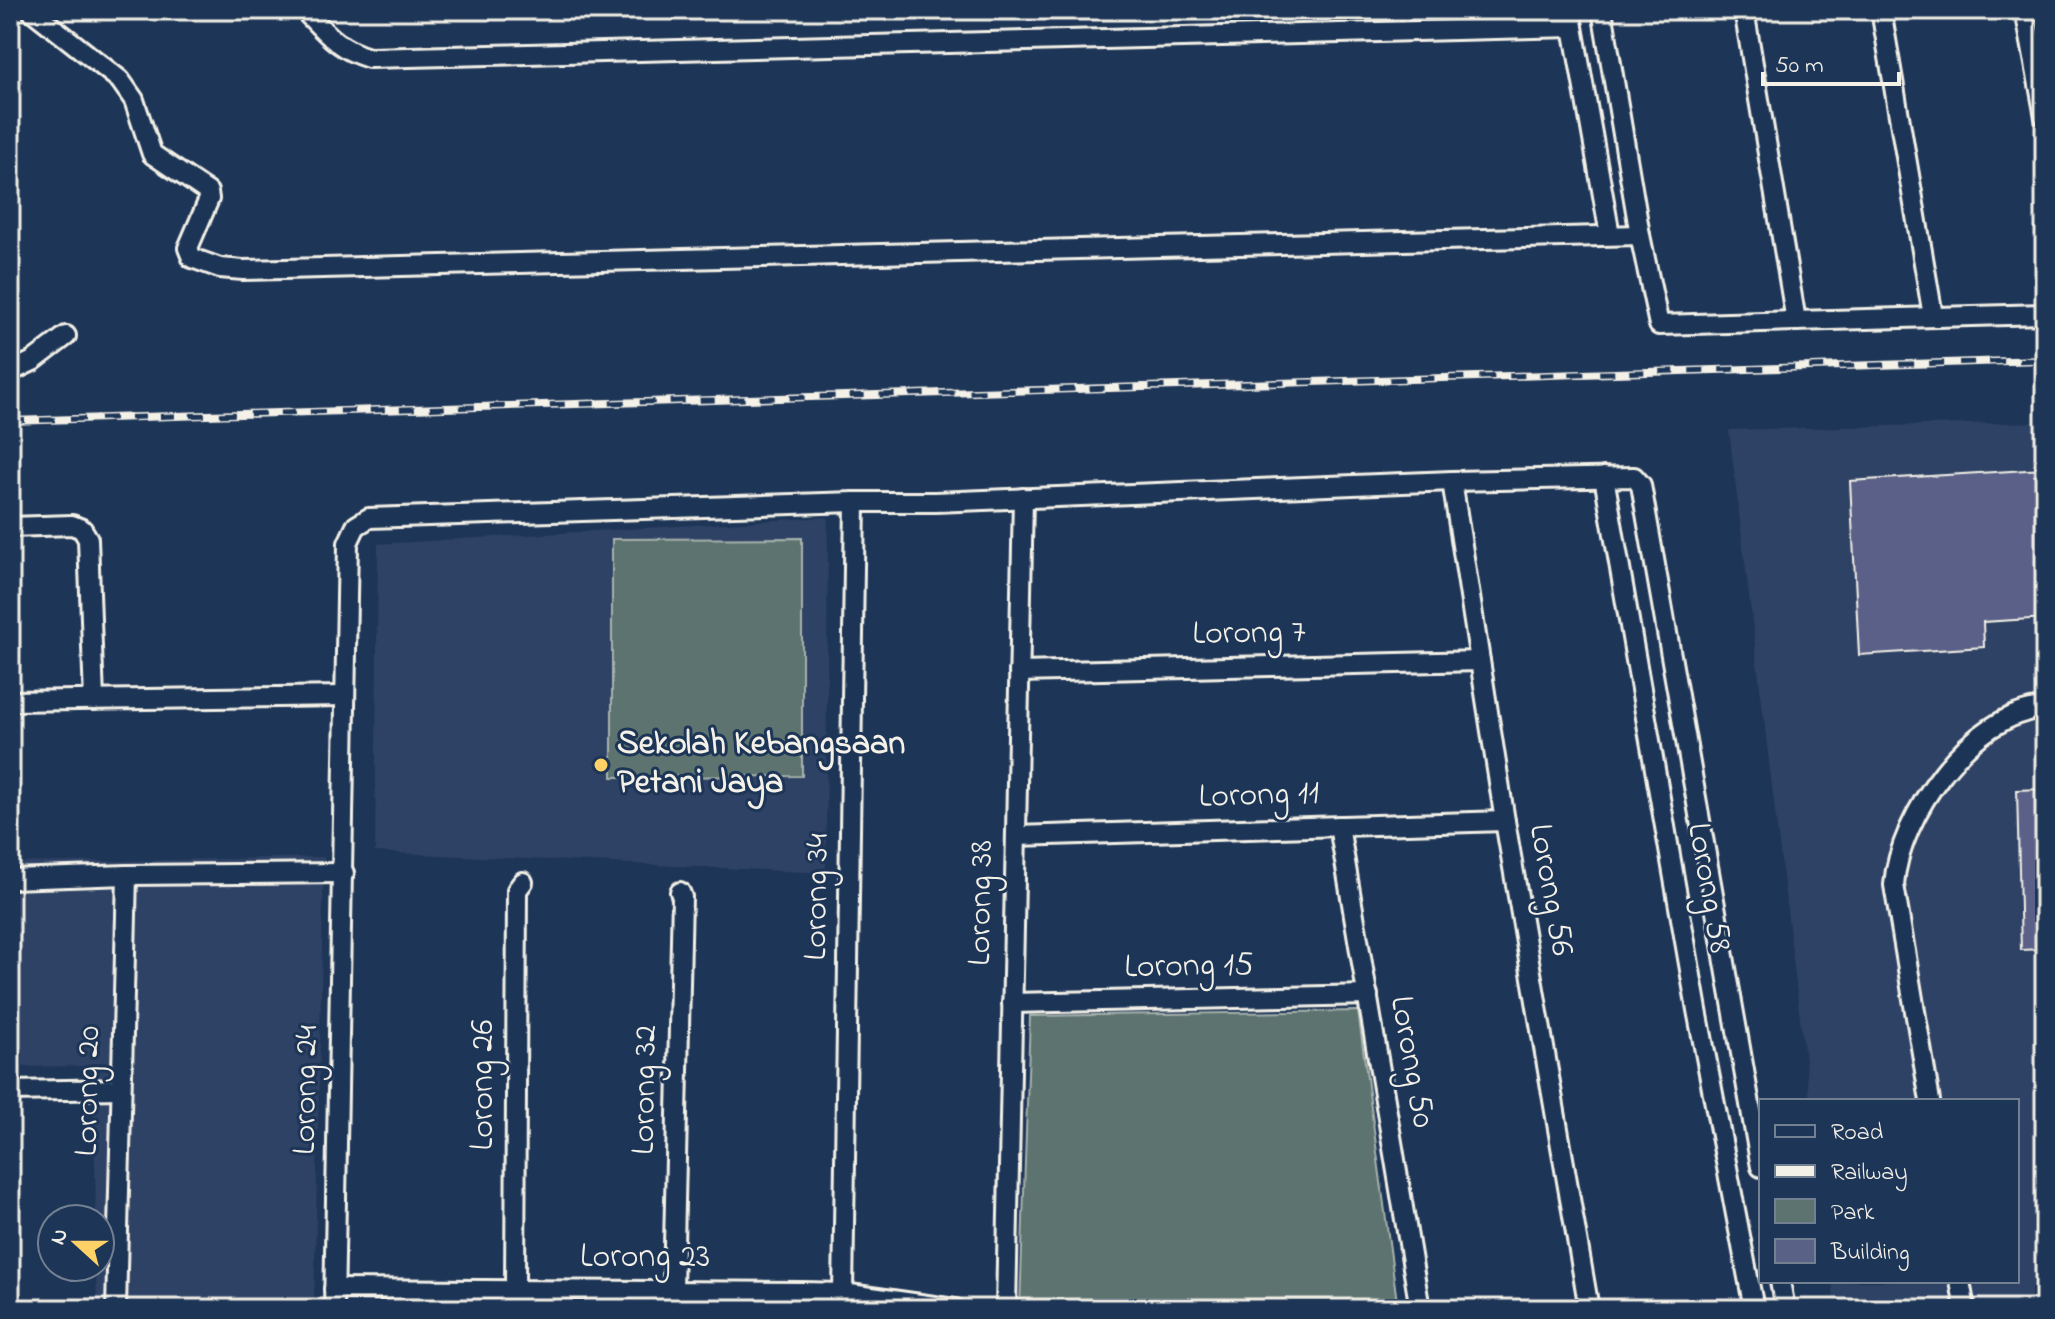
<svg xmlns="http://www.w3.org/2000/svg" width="2055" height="1319" font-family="'Indie Flower',sans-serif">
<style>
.built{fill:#2f4265}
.green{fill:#5c736f;stroke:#a8b2ac;stroke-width:2}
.building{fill:#5a6187;stroke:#f4f1e8;stroke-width:2}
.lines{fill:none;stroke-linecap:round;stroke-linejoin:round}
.minor-casing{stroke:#f4f1e8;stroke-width:24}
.minor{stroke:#1d3557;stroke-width:18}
.rail-casing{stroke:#f4f1e8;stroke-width:8}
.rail{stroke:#1d3557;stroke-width:5;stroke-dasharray:15;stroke-linecap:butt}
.poi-dot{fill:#ffd166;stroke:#1d3557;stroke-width:3}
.labels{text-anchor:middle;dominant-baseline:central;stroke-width:6;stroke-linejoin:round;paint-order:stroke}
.street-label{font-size:34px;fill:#f4f1e8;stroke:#1d3557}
.poi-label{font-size:34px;font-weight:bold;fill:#f4f1e8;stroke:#1d3557;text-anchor:start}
</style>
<rect width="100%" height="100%" fill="#1d3557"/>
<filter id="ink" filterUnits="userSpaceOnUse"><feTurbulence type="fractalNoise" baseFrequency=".0125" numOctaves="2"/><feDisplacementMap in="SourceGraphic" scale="16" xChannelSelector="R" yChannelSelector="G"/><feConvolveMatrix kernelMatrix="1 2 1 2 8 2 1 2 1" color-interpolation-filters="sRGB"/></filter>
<g filter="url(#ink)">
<g class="built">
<polygon points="2045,422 2045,1309 1835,1309 1832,1281 2017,1281 2017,1101 1810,1101 1729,430"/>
<polygon points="828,517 826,873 375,852 378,544"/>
<polygon points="324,857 314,1309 97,1309 96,1267 100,1267 100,1219 96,1219 93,1066 10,1067 10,863"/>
</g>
<g class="green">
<polygon points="802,538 802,776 612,777 612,539"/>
<polygon points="1358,1011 1398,1309 1020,1308 1030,1016"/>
</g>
<g class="building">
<polygon points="2044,469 2045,618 1983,622 1984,647 1859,655 1850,481"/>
<polygon points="2045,789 2045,949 2021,950 2017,790"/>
</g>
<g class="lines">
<defs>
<g id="minor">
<polyline points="31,10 120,80 134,100 152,154 208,192 209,199 188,248 192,258 220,268 243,270 1640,235"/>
<path d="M304,10C326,33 338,49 369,58L1573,27"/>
<polyline points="1570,10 1610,235"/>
<polyline points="1602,10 1640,235 1659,325 2045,314"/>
<polyline points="1744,10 1796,321"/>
<polyline points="1881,10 1933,316"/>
<polyline points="2025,10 2045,117"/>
<polyline points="10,372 33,361 66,336"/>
<polyline points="1604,477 1697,1010 1754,1309"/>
<polyline points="1452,481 1505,821 1589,1309"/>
<polyline points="10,527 72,525 82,529 88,539 94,700"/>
<polyline points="1019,672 1480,661"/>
<polyline points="10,701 344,696"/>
<polyline points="1339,826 1420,1309"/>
<polyline points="1016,836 1505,821"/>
<polyline points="10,879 127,875 344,873"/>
<polyline points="1012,1003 1368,995"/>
<polyline points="10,1091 121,1089"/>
<path d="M1930,1101L1894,885C1899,816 1971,713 2045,708"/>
<polyline points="1780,1281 1785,1309"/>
<polyline points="1960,1281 1965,1309"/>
<polyline points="334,1289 803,1292 843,1293 955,1309"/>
<polyline points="673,1289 682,897 680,892"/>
<polyline points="515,1290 517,890 523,882"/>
<polyline points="843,1293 855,502"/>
<polyline points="116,1309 127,875"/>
<polyline points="334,1309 348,543 356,526 369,518 855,502 935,502 1452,481 1634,477 1641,485 1761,1167"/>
<polyline points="1006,1309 1023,498"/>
</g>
</defs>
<use href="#minor" class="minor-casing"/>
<use href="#minor" class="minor"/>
<defs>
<polyline id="rail" points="10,421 2045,360"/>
</defs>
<use href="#rail" class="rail-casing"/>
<use href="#rail" class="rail"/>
</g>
</g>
<circle class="poi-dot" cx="601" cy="765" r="8"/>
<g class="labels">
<g class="street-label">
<text transform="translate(1249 634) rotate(-1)">Lorong 7</text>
<text transform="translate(1259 796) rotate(-2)">Lorong 11</text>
<text transform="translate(1708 888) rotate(80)">Lorong 58</text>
<text transform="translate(1550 890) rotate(80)">Lorong 56</text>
<text transform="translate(818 897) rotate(-89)">Lorong 34</text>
<text transform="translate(982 903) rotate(-89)">Lorong 38</text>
<text transform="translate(1189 967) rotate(-1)">Lorong 15</text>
<text transform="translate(1411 1062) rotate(80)">Lorong 50</text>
<text transform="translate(484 1085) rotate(-90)">Lorong 26</text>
<text transform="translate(307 1090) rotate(-89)">Lorong 24</text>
<text transform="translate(646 1090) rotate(-89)">Lorong 32</text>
<text transform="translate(89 1091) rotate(-89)">Lorong 20</text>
<text x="645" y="1258">Lorong 23</text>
</g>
<g class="poi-label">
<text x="617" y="745">Sekolah Kebangsaan<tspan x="617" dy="39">Petani Jaya</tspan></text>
</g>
</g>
<rect width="2055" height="1319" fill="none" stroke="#1d3557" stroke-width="40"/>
<rect x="20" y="20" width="2015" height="1279" fill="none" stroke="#f4f1e8" stroke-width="3" filter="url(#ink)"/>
<rect x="1759" y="1099" width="260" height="184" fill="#1d3557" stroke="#738091" stroke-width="2"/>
<rect x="1775" y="1125" width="40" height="12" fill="#1d3557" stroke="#738091" stroke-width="2"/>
<text x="1831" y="1139" font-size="24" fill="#f4f1e8">Road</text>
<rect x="1775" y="1165" width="40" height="12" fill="#f4f1e8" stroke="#738091" stroke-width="2"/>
<text x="1831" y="1179" font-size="24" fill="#f4f1e8">Railway</text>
<rect x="1775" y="1199" width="40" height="24" fill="#5c736f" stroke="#738091" stroke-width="2"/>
<text x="1831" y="1219" font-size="24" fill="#f4f1e8">Park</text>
<rect x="1775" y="1239" width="40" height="24" fill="#5a6187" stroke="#738091" stroke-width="2"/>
<text x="1831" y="1259" font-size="24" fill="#f4f1e8">Building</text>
<g transform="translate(76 1243) rotate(291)"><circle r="38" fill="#1d3557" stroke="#738091" stroke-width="2"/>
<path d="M0-6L14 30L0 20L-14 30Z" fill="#ffd166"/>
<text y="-12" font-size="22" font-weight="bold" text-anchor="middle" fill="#f4f1e8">N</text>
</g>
<path d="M1763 72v12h136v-12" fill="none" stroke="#f4f1e8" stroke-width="4"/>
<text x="1775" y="72" font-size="24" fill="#f4f1e8" stroke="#1d3557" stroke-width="6" paint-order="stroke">50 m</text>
</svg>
